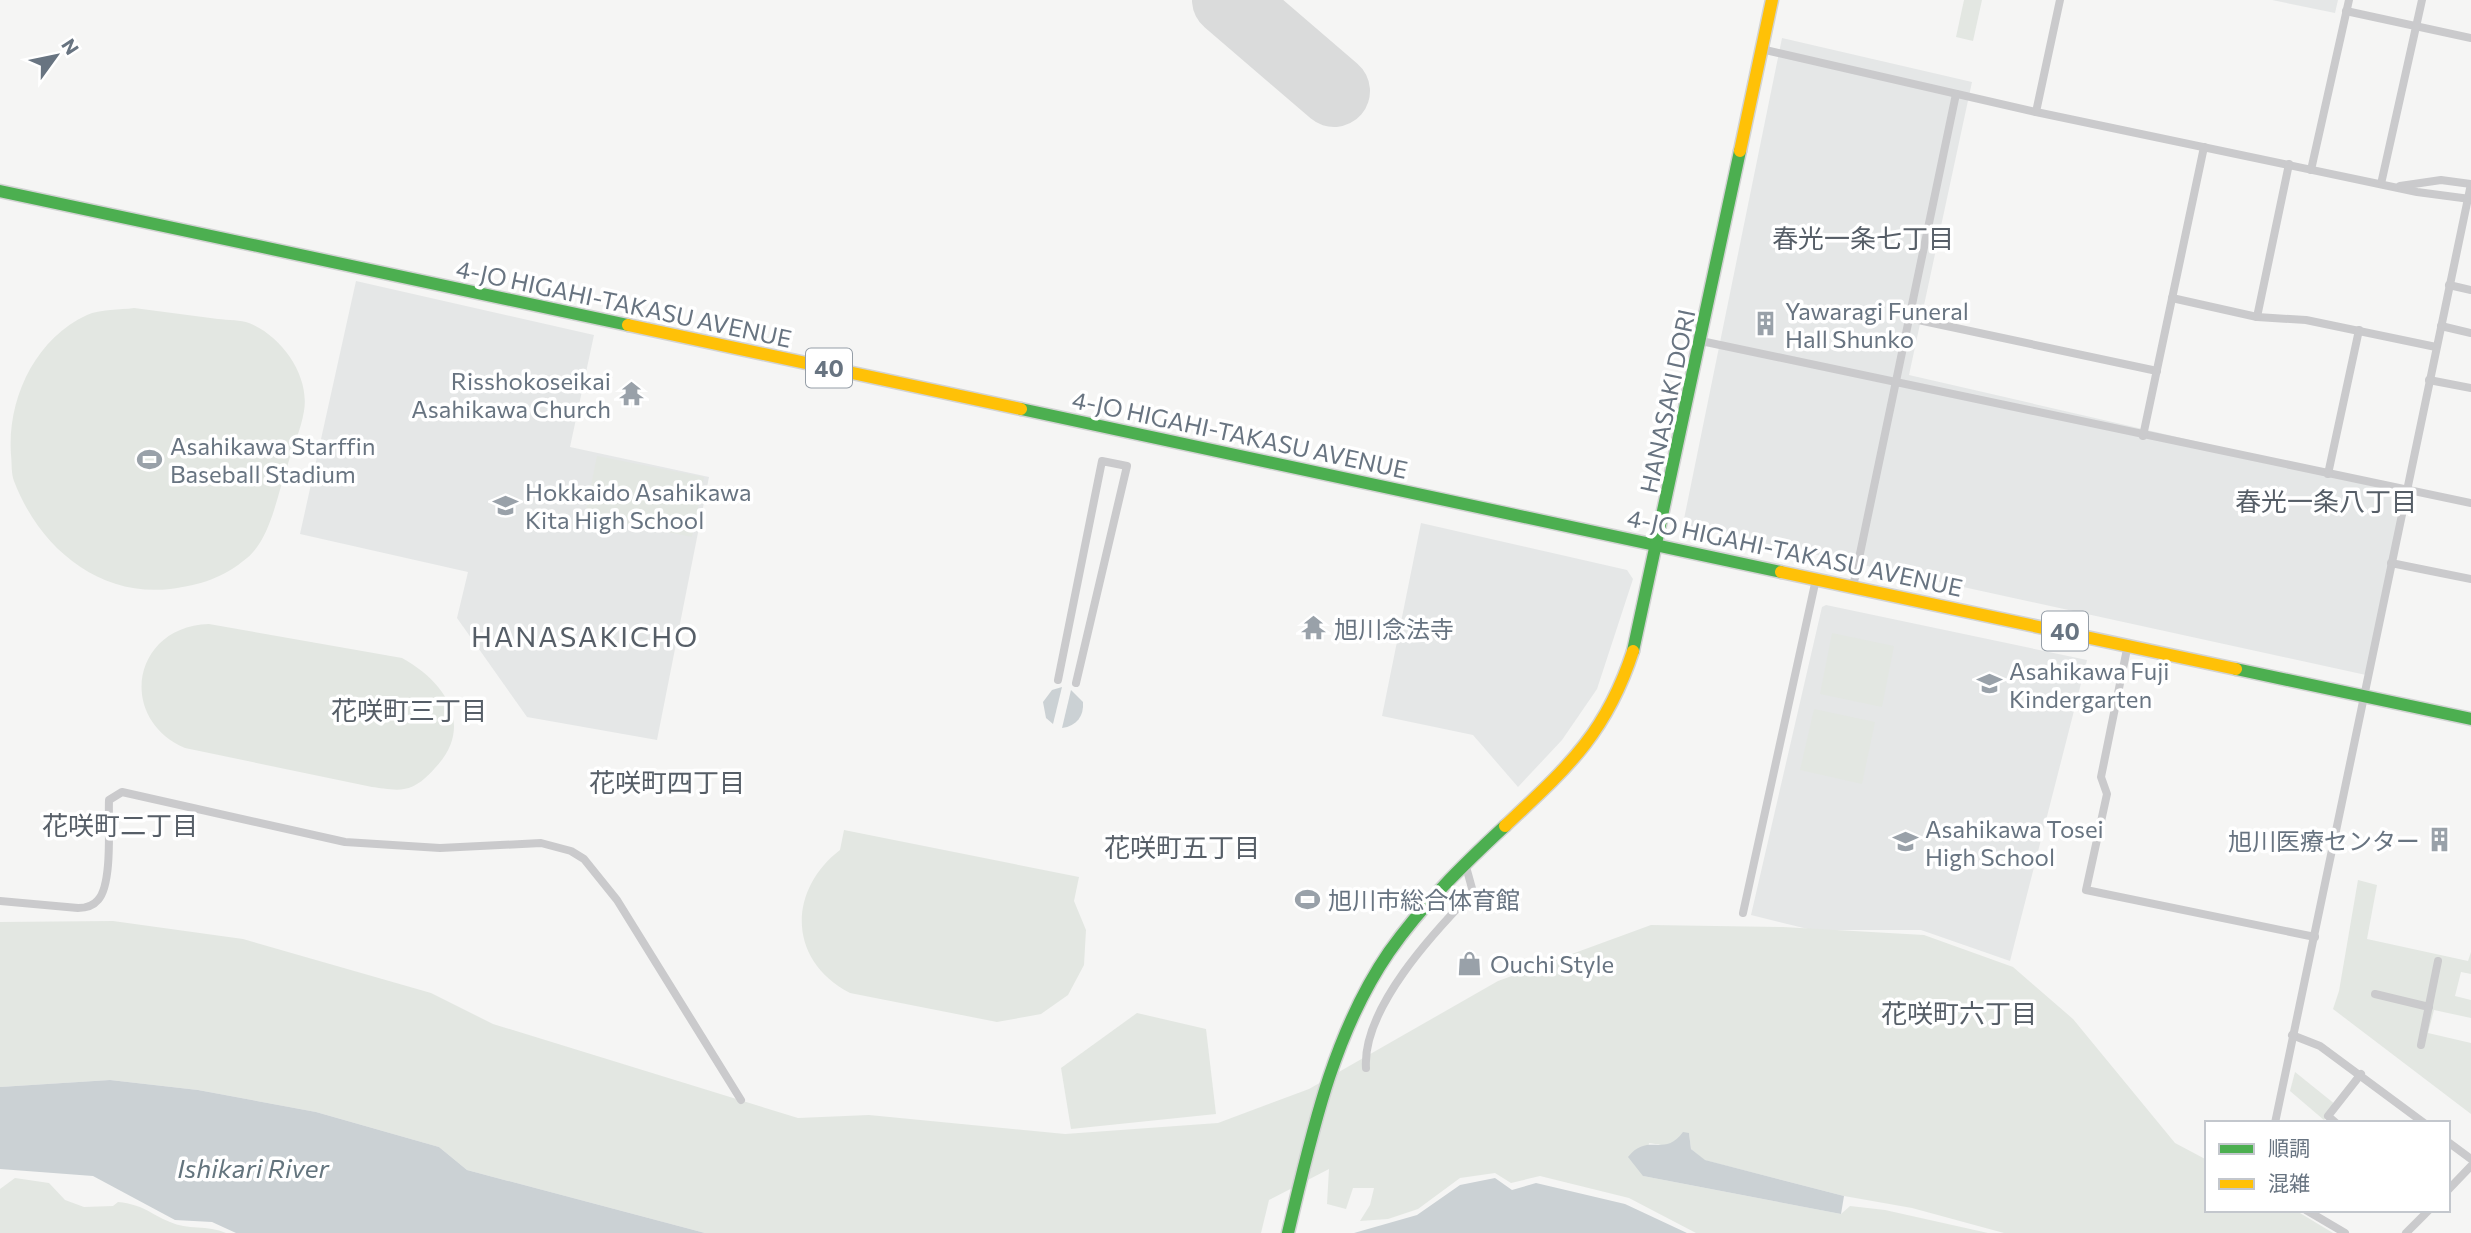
<svg xmlns="http://www.w3.org/2000/svg" width="2471" height="1233" font-family="Commissioner,'Noto Sans JP',sans-serif">
<style>
.built{fill:#e5e7e7}
.green{fill:#e3e7e2}
.water{fill:#cbd1d4}
.lines{fill:none;stroke-linecap:round;stroke-linejoin:round}
.runway{stroke:#dadbdb;stroke-width:72}
.fast-casing{stroke:#d2d3d3;stroke-width:15}
.slow-casing{stroke:#d2d3d3;stroke-width:15}
.street{stroke:#cacacc;stroke-width:8}
.fast{stroke:#4caf50;stroke-width:12}
.slow{stroke:#ffc107;stroke-width:12}
.labels{text-anchor:middle;dominant-baseline:central;stroke-width:7;stroke-linejoin:round;paint-order:stroke}
.shield{fill:#fff;stroke:#959ea7;stroke-width:2}
.shield-label{font-size:23px;font-weight:bold;fill:#687481}
.street-label{font-size:24px;fill:#687481;stroke:#fff}
.poi-label{font-size:24px;fill:#687481;stroke:#fff;text-anchor:start}
.neighbourhood-label{font-size:26px;fill:#565e67;stroke:#fff}
.water-label{font-size:26px;font-style:italic;fill:#64757e;stroke:#fff}
.quarter-label{font-size:28px;letter-spacing:2px;fill:#565e67;stroke:#fff}
</style>
<rect width="100%" height="100%" fill="#f5f5f4"/>
<g class="built">
<polygon points="2272,0 2338,0 2335,13"/>
<polygon points="1782,38 1972,82 1909,375 2407,490 2366,675 1693,528 1684,519"/>
<polygon points="356,281 594,335 570,447 709,477 657,740 527,717 457,618 468,572 300,534"/>
<polygon points="1421,523 1627,570 1633,579 1597,689 1562,740 1518,787 1473,735 1382,716"/>
<polygon points="1826,605 2087,660 2010,961 1921,930 1812,930 1751,915 1822,607"/>
</g>
<g class="green">
<polygon points="1964,0 1982,0 1973,41 1956,37"/>
<path d="M134,308C162,312 190,315 218,319C228,320 241,320 249,323C282,336 310,376 304,411C301,430 292,449 287,467C277,495 271,538 247,558C223,578 201,585 170,589C98,597 39,547 14,481C11,473 12,463 11,455C7,399 35,339 87,315C100,309 120,310 134,308Z"/>
<polygon points="597,456 704,477 692,537 585,515"/>
<path d="M209,624L402,658C444,681 476,725 435,768C427,777 417,787 404,789C395,791 381,788 372,787L185,748C116,718 133,626 209,624Z"/>
<polygon points="1832,633 1894,646 1882,707 1820,694"/>
<polygon points="1814,709 1875,722 1862,784 1800,770"/>
<path d="M844,830L1079,877L1074,901L1086,930L1084,965L1068,995L1041,1014L997,1022L850,993C788,961 787,891 840,850Z"/>
<polygon points="2358,880 2377,885 2367,939 2468,961 2471,952 2471,974 2461,972 2455,996 2471,1000 2471,1018 2434,1010 2428,1033 2471,1043 2471,1114 2333,1009 2339,991"/>
<polygon points="113,921 243,939 431,993 493,1024 798,1118 869,1115 1065,1134 1218,1123 1309,1089 1498,981 1651,925 1783,927 1924,935 2013,967 2073,1019 2175,1143 2207,1160 2207,1210 2295,1210 2333,1233 2004,1233 1912,1208 1844,1196 1704,1160 1691,1149 1689,1133 1668,1146 1649,1143 1643,1176 1841,1214 1850,1206 1885,1210 1988,1233 1696,1233 1629,1198 1540,1176 1511,1183 1495,1173 1460,1178 1418,1209 1388,1219 1360,1221 1370,1205 1374,1188 1353,1188 1346,1209 1327,1204 1329,1169 1269,1200 1261,1233 705,1233 467,1170 439,1147 316,1112 198,1090 110,1080 0,1087 0,922"/>
<polygon points="1137,1013 1206,1029 1216,1114 1071,1129 1061,1068"/>
<polygon points="2295,1072 2336,1105 2324,1120 2290,1091"/>
<path d="M15,1178L49,1183L65,1200L84,1207L113,1206L118,1202C145,1205 148,1213 170,1222C187,1230 208,1225 226,1233H0V1189Z"/>
</g>
<g class="water">
<polygon points="1062,687 1053,724 1046,718 1043,702 1052,690"/>
<path d="M1071,690L1083,702C1084,716 1077,726 1062,728Z"/>
<polygon points="110,1080 198,1090 316,1112 439,1147 467,1170 705,1233 236,1233 212,1222 175,1220 93,1176 0,1169 0,1087"/>
<path d="M1683,1132L1689,1133L1691,1149L1705,1160L1844,1196L1841,1214L1643,1176L1628,1157C1648,1132 1664,1158 1683,1132Z"/>
<polygon points="1495,1178 1512,1190 1536,1183 1625,1204 1687,1233 1354,1233 1417,1215 1460,1185"/>
</g>
<g class="lines">
<polyline class="runway" points="1228,0 1334,91"/>
<defs>
<g id="fast">
<polyline points="0,191 628,325"/>
<polyline points="1021,409 1781,572"/>
<polyline points="1633,651 1740,151"/>
<polyline points="2236,669 2471,719"/>
<path d="M1288,1233C1311,1137 1332,1035 1389,952C1422,905 1463,865 1505,826"/>
</g>
<g id="slow">
<polyline points="1740,151 1772,0"/>
<polyline points="628,325 1021,409"/>
<polyline points="1781,572 2236,669"/>
<path d="M1505,826C1567,768 1606,734 1633,651"/>
</g>
</defs>
<use href="#fast" class="fast-casing"/>
<use href="#slow" class="slow-casing"/>
<g class="street">
<polyline points="2346,11 2471,38"/>
<polyline points="1761,49 2036,112 2417,192 2470,199"/>
<polyline points="2036,112 2060,0"/>
<polyline points="2311,170 2349,0"/>
<polyline points="2381,184 2422,0"/>
<polyline points="2400,186 2441,180 2471,184"/>
<polyline points="2449,285 2471,290"/>
<polyline points="2172,298 2257,317 2306,320 2436,347"/>
<polyline points="2257,317 2289,164"/>
<polyline points="1909,318 2157,371"/>
<polyline points="2441,326 2471,333"/>
<polyline points="1701,341 2471,503"/>
<polyline points="2429,380 2471,388"/>
<polyline points="2143,436 2204,147"/>
<polyline points="2328,474 2359,330"/>
<polyline points="2391,563 2471,579"/>
<polyline points="1853,587 1956,94"/>
<polyline points="2128,644 2101,777 2107,794 2086,890 2315,937"/>
<polyline points="1058,680 1102,461 1127,466 1076,683"/>
<path d="M0,901L78,908C85,908 93,906 98,900C113,884 108,822 109,800L122,792L345,842L440,848L541,843L571,851L584,859L617,900L741,1100"/>
<polyline points="1743,913 1816,579"/>
<polyline points="2375,994 2429,1007"/>
<polyline points="2292,1035 2320,1046 2424,1123"/>
<polyline points="2421,1045 2438,961"/>
<path d="M1366,1068C1362,1009 1434,932 1473,892L1465,863"/>
<polyline points="2275,1123 2471,184"/>
<polyline points="2336,1123 2328,1116 2361,1074"/>
<polyline points="2448,1142 2471,1159"/>
<polyline points="2448,1190 2471,1166"/>
<polyline points="2306,1210 2345,1233"/>
<polyline points="2406,1233 2429,1210"/>
</g>
<use href="#fast" class="fast"/>
<use href="#slow" class="slow"/>
</g>
<defs>
<symbol id="building-bare" viewBox="-9 -9 18 18"><path d="M-4-6H4V6H1V3H-1V6H-4ZM-2.5-4.3h1.7v1.8h-1.7ZM.8-4.3h1.7v1.8H.8ZM-2.5-1h1.7V.8h-1.7ZM.8-1h1.7V.8H.8Z" fill="#99a1a9" stroke="#fff" stroke-width="2.5" paint-order="stroke"/></symbol>
<symbol id="temple-bare" viewBox="-9 -9 18 18"><path d="M0-6L5-2H3V0L6.5 2.5H4V6H1.5V3h-3V6H-4V2.5H-6.5L-3 0V-2H-5Z" fill="#99a1a9" stroke="#fff" stroke-width="2.5" paint-order="stroke"/></symbol>
<symbol id="stadium-bare" viewBox="-9 -9 18 18"><path d="M0-5a6.5 5 0 1 0 0 10a6.5 5 0 1 0 0-10ZM-3.5-1.8h7v3.6h-7Z" fill="#99a1a9" stroke="#fff" stroke-width="2.5" paint-order="stroke"/></symbol>
<symbol id="school-bare" viewBox="-9 -9 18 18"><path d="M0-5L7-2L0 1L-7-2ZM-4 1L0 2.5L4 1V4Q0 6-4 4Z" fill="#99a1a9" stroke="#fff" stroke-width="2.5" paint-order="stroke"/></symbol>
<symbol id="shop-bare" viewBox="-9 -9 18 18"><path d="M-5-2.5h2.3a2.7 3.5 0 0 1 5.4 0H5L5.5 6h-11ZM-1.5-2.5h3a1.5 2.3 0 0 0-3 0Z" fill="#99a1a9" stroke="#fff" stroke-width="2.5" paint-order="stroke"/></symbol>
</defs>
<g fill-rule="evenodd">
<use href="#building-bare" x="1748" y="306" width="35" height="35"/>
<use href="#temple-bare" x="614" y="376" width="35" height="35"/>
<use href="#stadium-bare" x="132" y="442" width="35" height="35"/>
<use href="#school-bare" x="488" y="488" width="35" height="35"/>
<use href="#temple-bare" x="1296" y="610" width="35" height="35"/>
<use href="#school-bare" x="1972" y="666" width="35" height="35"/>
<use href="#building-bare" x="2422" y="822" width="35" height="35"/>
<use href="#school-bare" x="1888" y="824" width="35" height="35"/>
<use href="#stadium-bare" x="1290" y="882" width="35" height="35"/>
<use href="#shop-bare" x="1452" y="946" width="35" height="35"/>
</g>
<g class="labels">
<g class="shield">
<rect x="806" y="348.5" width="46" height="39" rx="5"/>
<rect x="2042" y="611.5" width="46" height="39" rx="5"/>
</g>
<g class="shield-label">
<text x="829" y="368">40</text>
<text x="2065" y="631">40</text>
</g>
<g class="street-label">
<text transform="translate(624 303) rotate(12)">4-JO HIGAHI-TAKASU AVENUE</text>
<text transform="translate(1667 401) rotate(-78)">HANASAKI DORI</text>
<text transform="translate(1240 434) rotate(12)">4-JO HIGAHI-TAKASU AVENUE</text>
<text transform="translate(1795 552) rotate(12)">4-JO HIGAHI-TAKASU AVENUE</text>
</g>
<g class="poi-label">
<text x="1785" y="310">Yawaragi Funeral<tspan x="1785" dy="28">Hall Shunko</tspan></text>
<text x="611" y="380" text-anchor="end">Risshokoseikai<tspan x="611" dy="28">Asahikawa Church</tspan></text>
<text x="170" y="445">Asahikawa Starffin<tspan x="170" dy="28">Baseball Stadium</tspan></text>
<text x="525" y="491">Hokkaido Asahikawa<tspan x="525" dy="28">Kita High School</tspan></text>
<text x="1334" y="628">旭川念法寺</text>
<text x="2009" y="670">Asahikawa Fuji<tspan x="2009" dy="28">Kindergarten</tspan></text>
<text x="1925" y="828">Asahikawa Tosei<tspan x="1925" dy="28">High School</tspan></text>
<text x="2420" y="840" text-anchor="end">旭川医療センター</text>
<text x="1328" y="899">旭川市総合体育館</text>
<text x="1490" y="963">Ouchi Style</text>
</g>
<g class="neighbourhood-label">
<text x="1863" y="237">春光一条七丁目</text>
<text x="2326" y="500">春光一条八丁目</text>
<text x="409" y="709">花咲町三丁目</text>
<text x="667" y="781">花咲町四丁目</text>
<text x="120" y="824">花咲町二丁目</text>
<text x="1182" y="846">花咲町五丁目</text>
<text x="1959" y="1012">花咲町六丁目</text>
</g>
<g class="water-label">
<text x="253" y="1167">Ishikari River</text>
</g>
<g class="quarter-label">
<text x="585" y="636">HANASAKICHO</text>
</g>
</g>
<rect x="2205" y="1121" width="245" height="91" fill="#ffffff" stroke="#c3c7cd" stroke-width="2"/>
<rect x="2219" y="1144" width="35" height="10" fill="#4caf50" stroke="#c3c7cd" stroke-width="2"/>
<text x="2268" y="1156" font-size="21" fill="#687481">順調</text>
<rect x="2219" y="1179" width="35" height="10" fill="#ffc107" stroke="#c3c7cd" stroke-width="2"/>
<text x="2268" y="1191" font-size="21" fill="#687481">混雑</text>
<g transform="translate(56 56) rotate(57)" stroke="#ffffff" stroke-width="5" paint-order="stroke">
<path d="M0-5L12 26L0 18L-12 26Z" fill="#687481"/>
<text y="-10" font-size="19" font-weight="bold" text-anchor="middle" fill="#687481">N</text>
</g>
</svg>
